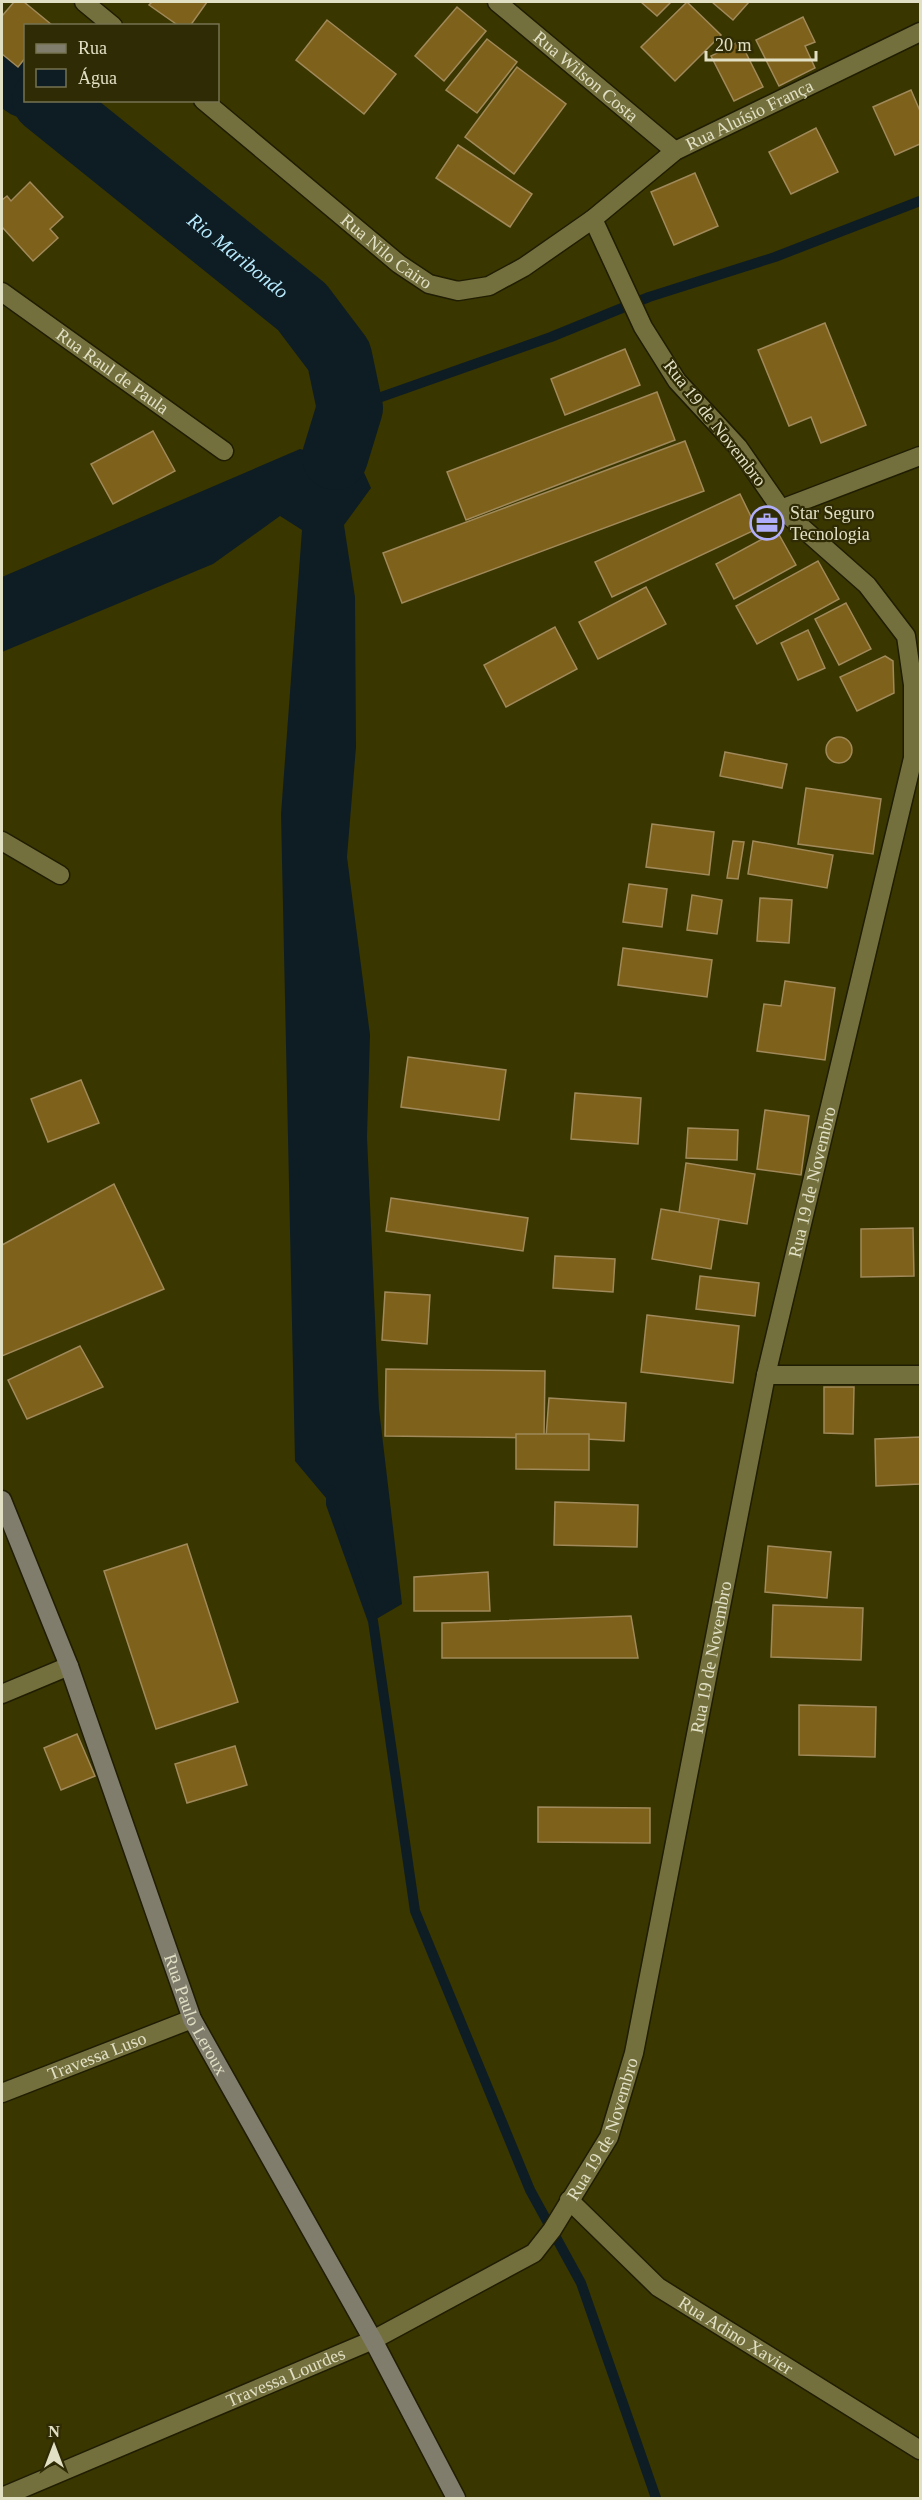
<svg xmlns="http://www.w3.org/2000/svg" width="922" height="2500" font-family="'Times New Roman',serif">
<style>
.water{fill:#0e1d23}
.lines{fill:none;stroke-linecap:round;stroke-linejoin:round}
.stream{stroke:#0e1d23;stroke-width:10}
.river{stroke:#0e1d23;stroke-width:66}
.building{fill:#7e611b;stroke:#a0895a;stroke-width:1.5}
.lane-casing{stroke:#1f1d03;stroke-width:21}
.street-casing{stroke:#1f1d03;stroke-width:21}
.secondary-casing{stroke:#1f1d03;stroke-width:21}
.lane{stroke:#74703e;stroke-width:18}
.street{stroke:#74703e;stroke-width:18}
.secondary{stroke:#807d6d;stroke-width:18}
.labels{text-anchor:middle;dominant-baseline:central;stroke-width:4.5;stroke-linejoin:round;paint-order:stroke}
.street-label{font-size:18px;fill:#e1e0c5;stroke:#2f2b04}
.poi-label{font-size:18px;fill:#e1e0c5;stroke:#2f2b04;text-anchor:start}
.water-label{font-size:20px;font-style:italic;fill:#b9ebff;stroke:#2f2b04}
</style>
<rect width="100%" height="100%" fill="#3a3600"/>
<polygon class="water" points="300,449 335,457 362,468 371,488 344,525 355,597 356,747 347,857 370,1035 367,1137 379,1409 402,1604 373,1621 331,1504 295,1461 281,814 302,530 280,516 213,564 2,652 2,577"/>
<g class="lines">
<g class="stream">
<polyline points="350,408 551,337 649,297 775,257 920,201"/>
<polyline points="331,1490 331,1504 373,1621 415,1911 530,2190 581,2283 656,2498"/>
</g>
<g class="river">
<polyline points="2,65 26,85"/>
<path id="s1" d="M45,100L302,307L339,356L350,408L335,457"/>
</g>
</g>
<g class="building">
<polygon points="14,2 24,2 52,25 26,26 26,57 18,67 2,54 2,16"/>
<polygon points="152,2 207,2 190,26 179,26 149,5"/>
<polygon points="641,2 671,2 657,16"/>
<polygon points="687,2 721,35 675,81 641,47"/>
<polygon points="712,2 749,2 733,20"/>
<polygon points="457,7 486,31 444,81 415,56"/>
<polygon points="803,17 815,42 805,46 815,68 779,86 756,40"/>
<polygon points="327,20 396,74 364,114 296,60"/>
<polygon points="487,39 517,62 477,113 446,90"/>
<polygon points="740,41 763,87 734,101 711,56"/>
<polygon points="517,67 566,104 514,174 465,137"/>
<polygon points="911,90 920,111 920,144 895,155 873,107"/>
<polygon points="816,128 838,172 791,194 769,152"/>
<polygon points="458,145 532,194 510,227 436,178"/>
<polygon points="695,173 718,226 674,245 651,192"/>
<polygon points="30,182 63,217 50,229 58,238 33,261 2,227 2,200 7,196 11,201"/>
<polygon points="825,323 866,425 821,443 811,417 789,426 758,350"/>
<polygon points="625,349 640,385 565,415 551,379"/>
<polygon points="657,392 675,440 466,520 447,472"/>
<polygon points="153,431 175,471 113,504 91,464"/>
<polygon points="685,441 704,491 402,603 383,553"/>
<polygon points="740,494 757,529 612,597 595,562"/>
<polygon points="777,531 796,565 734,599 716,564"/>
<polygon points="818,561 839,599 757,644 736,606"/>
<polygon points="646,587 666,624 598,659 579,622"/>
<polygon points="846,603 871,649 839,665 815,619"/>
<polygon points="555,627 577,669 506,707 484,665"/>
<polygon points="808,630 825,668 798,680 781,643"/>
<polygon points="885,656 893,661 894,693 857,711 840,677"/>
<circle cx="839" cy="750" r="13"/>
<polygon points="725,752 787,764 782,788 720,776"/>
<polygon points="806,788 881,799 873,854 798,844"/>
<polygon points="652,824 714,832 709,875 646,867"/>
<polygon points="733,841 744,842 738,879 727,878"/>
<polygon points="753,841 833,855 827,888 748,874"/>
<polygon points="629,884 667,889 662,927 623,922"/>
<polygon points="692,895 722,900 717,934 687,930"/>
<polygon points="760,898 792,900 789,943 757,941"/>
<polygon points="623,948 712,960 707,997 618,985"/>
<polygon points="785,981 835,988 825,1060 757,1051 764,1004 781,1006"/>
<polygon points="408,1057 506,1070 499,1120 401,1107"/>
<polygon points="81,1080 99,1123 48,1142 31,1099"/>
<polygon points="575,1093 641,1098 638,1144 571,1139"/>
<polygon points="765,1110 809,1116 801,1175 757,1169"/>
<polygon points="688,1128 738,1130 737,1160 686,1158"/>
<polygon points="686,1163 755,1174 747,1224 679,1213"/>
<polygon points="114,1184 164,1289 2,1356 2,1245"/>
<polygon points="391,1198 528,1218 523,1251 386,1231"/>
<polygon points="661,1209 719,1219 711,1269 652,1259"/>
<polygon points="913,1228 914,1276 861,1277 861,1229"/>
<polygon points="555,1256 615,1259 613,1292 553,1288"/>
<polygon points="700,1276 759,1283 755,1316 696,1309"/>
<polygon points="385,1292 430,1295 427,1344 382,1340"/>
<polygon points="647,1315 739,1326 733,1383 641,1372"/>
<polygon points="80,1346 103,1387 27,1419 8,1380"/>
<polygon points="386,1369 545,1371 544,1438 385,1436"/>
<polygon points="824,1387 854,1387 853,1434 824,1433"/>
<polygon points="549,1398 626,1403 624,1441 546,1437"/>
<polygon points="516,1434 589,1434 589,1470 516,1469"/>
<polygon points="920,1437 920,1484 876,1486 875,1439"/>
<polygon points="555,1502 638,1505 637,1547 554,1545"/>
<polygon points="187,1544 238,1702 156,1729 104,1571"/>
<polygon points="768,1546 831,1552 827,1598 765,1592"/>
<polygon points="488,1572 490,1611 414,1611 414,1577"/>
<polygon points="773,1605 863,1608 861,1660 771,1657"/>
<polygon points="631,1616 638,1658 442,1658 442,1623"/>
<polygon points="799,1705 876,1707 875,1757 799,1755"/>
<polygon points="77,1734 95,1776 61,1790 44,1748"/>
<polygon points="235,1746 247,1785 187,1803 175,1764"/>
<polygon points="538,1807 650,1808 650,1843 538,1842"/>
</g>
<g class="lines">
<defs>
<polyline id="lane" points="2,841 60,875"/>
<g id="street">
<polyline points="84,2 113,26"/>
<path id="s2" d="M497,2L675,151"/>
<path id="s3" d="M203,100L399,264L429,284L458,291L489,286L524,267L593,219L675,151L920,32"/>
<path id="s4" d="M2,292L224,451"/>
<polyline points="781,509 920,456"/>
<polyline points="766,1375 920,1375"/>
<polyline points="2,1694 69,1666"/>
<path id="s5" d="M2,2093L192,2019"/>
<path id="s6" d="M569,2200L658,2287L920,2450"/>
<path id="s7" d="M2,2497L373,2340L534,2253L552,2230L609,2137L634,2053L766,1375L913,758V685L906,636L867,585L781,509L738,447L677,381L643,327L593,219"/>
</g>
<g id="secondary">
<path id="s8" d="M2,1500L69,1666L192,2019L373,2340L456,2498"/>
</g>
</defs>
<use href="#lane" class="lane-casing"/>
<use href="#street" class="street-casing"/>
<use href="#secondary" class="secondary-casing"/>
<use href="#lane" class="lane"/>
<use href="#street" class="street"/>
<use href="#secondary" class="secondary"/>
</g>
<defs>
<symbol id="office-ring" viewBox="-11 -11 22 22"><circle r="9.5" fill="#2f2b04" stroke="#b0aefa" stroke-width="1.5"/><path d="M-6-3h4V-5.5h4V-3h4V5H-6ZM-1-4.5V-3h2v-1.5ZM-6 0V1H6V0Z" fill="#b0aefa"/></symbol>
</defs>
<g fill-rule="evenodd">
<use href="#office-ring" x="748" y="504" width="38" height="38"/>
</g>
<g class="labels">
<g class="street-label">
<text stroke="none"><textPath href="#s2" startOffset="116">Rua Wilson Costa</textPath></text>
<text stroke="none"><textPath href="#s3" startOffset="666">Rua Aluísio França</textPath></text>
<text stroke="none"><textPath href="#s3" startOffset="238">Rua Nilo Cairo</textPath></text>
<text stroke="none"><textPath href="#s4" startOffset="136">Rua Raul de Paula</textPath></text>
<text transform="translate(715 423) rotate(52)">Rua 19 de Novembro</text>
<text stroke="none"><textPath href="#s7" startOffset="1701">Rua 19 de Novembro</textPath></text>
<text stroke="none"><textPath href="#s7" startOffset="1215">Rua 19 de Novembro</textPath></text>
<text stroke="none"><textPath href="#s8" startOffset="550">Rua Paulo Leroux</textPath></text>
<text stroke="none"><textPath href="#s5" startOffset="102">Travessa Luso</textPath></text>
<text stroke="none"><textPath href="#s7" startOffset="729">Rua 19 de Novembro</textPath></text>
<text stroke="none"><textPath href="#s6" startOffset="216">Rua Adino Xavier</textPath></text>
<text stroke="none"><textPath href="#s7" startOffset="308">Travessa Lourdes</textPath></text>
</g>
<g class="poi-label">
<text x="790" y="513">Star Seguro<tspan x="790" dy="21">Tecnologia</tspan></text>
</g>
<g class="water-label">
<text stroke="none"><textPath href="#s1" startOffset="248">Rio Maribondo</textPath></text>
</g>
</g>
<rect width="922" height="2500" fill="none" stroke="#e1e0c5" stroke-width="6"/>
<rect x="24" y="24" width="195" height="78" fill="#2f2b04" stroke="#767351" stroke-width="1.5"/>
<rect x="36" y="44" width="30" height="9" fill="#807d6d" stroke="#767351" stroke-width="1.5"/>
<text x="78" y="54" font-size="18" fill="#e1e0c5">Rua</text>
<rect x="36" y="69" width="30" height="18" fill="#0e1d23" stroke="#767351" stroke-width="1.5"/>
<text x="78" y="84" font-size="18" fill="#e1e0c5">Água</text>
<g transform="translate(54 2446)" stroke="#2f2b04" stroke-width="4.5" paint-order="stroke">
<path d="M0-4.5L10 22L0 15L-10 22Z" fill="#e1e0c5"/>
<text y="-9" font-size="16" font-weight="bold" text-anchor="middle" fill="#e1e0c5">N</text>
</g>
<path d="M706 51v9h110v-9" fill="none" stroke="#e1e0c5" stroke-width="3"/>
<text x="715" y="51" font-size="18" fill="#e1e0c5" stroke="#2f2b04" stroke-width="4.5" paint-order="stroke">20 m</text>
</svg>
